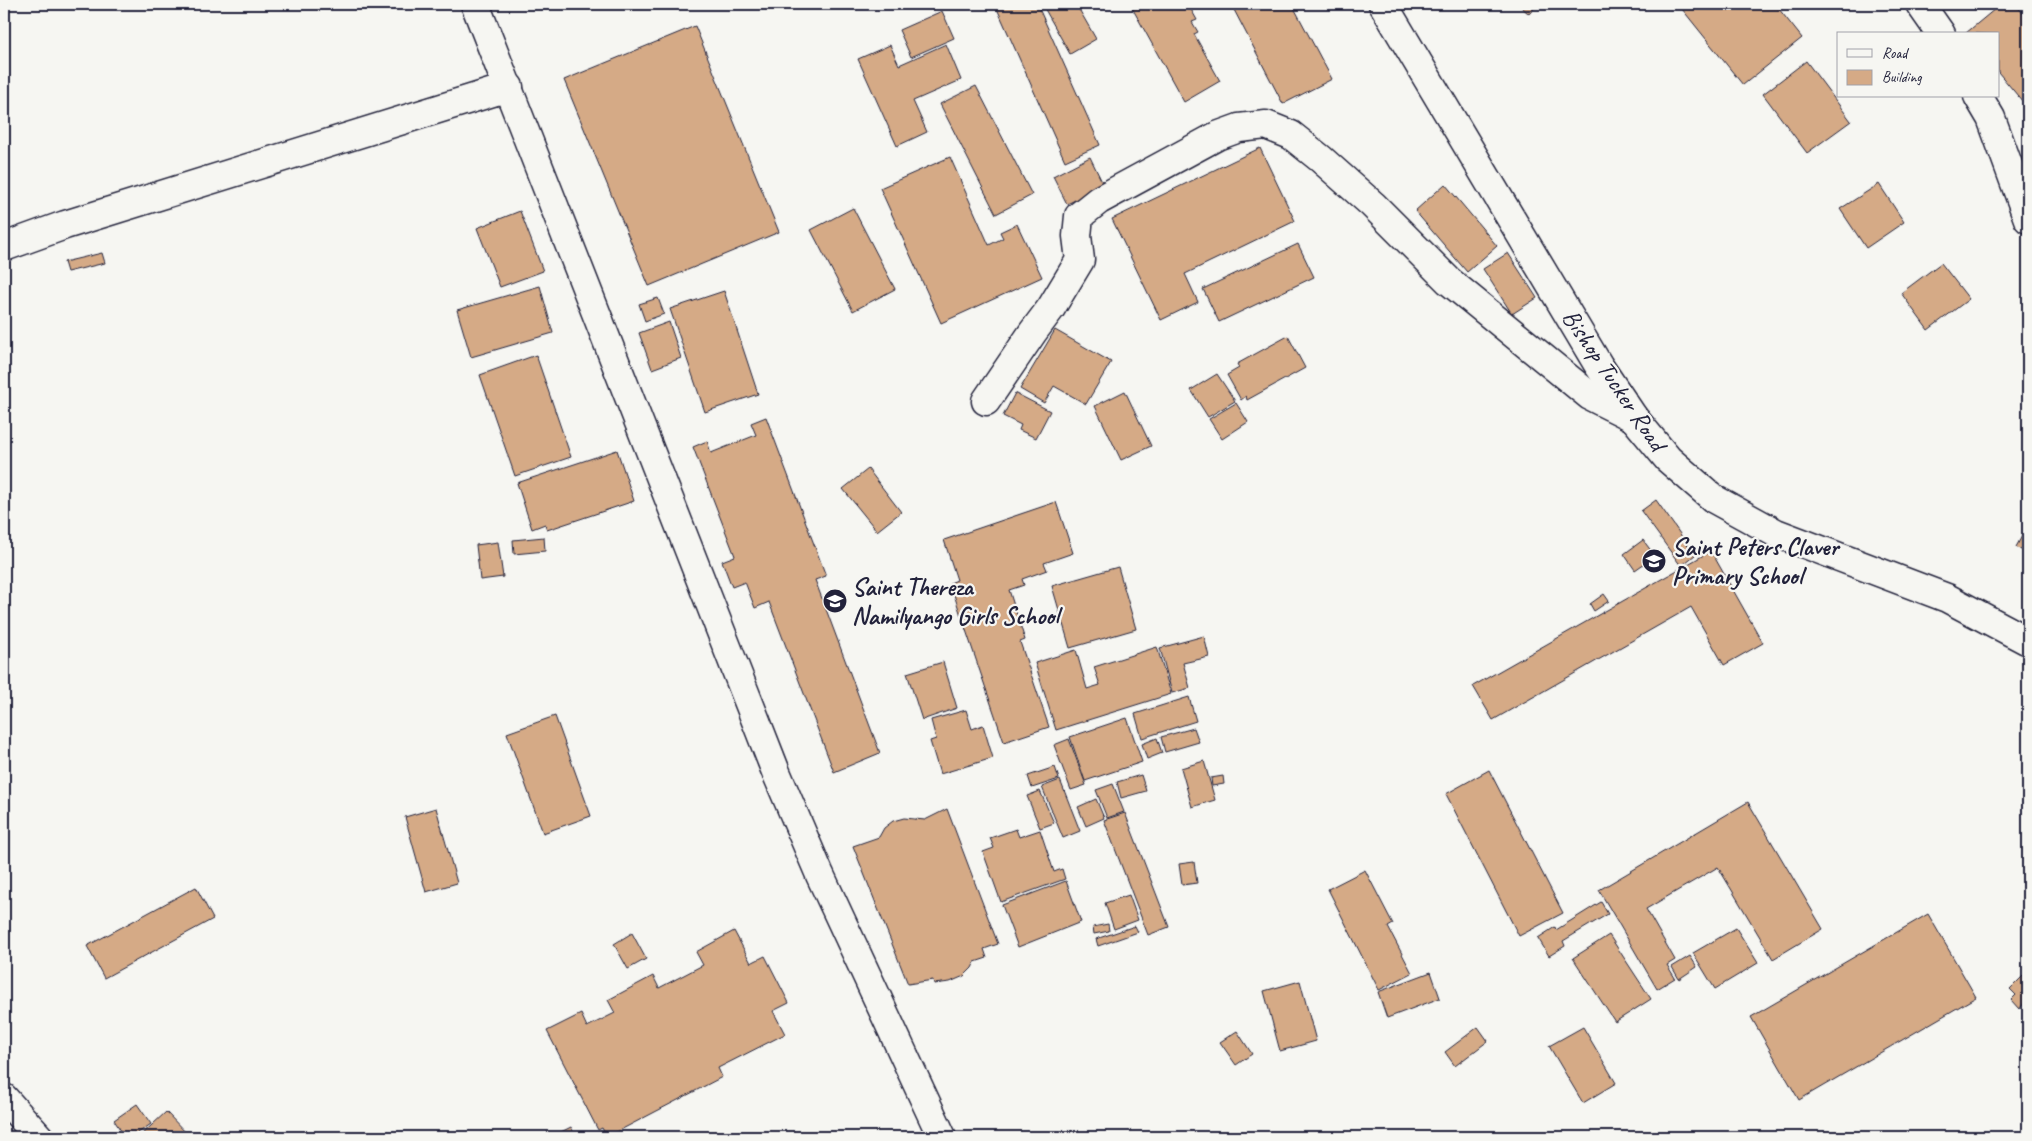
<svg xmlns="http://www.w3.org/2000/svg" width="2032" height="1141" font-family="Caveat,sans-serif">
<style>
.building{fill:#d5aa86;stroke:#22223b}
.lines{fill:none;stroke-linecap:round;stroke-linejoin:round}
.minor-casing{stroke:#22223b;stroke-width:31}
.major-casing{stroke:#22223b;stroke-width:31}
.minor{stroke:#f6f6f2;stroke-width:28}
.major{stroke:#f6f6f2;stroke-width:28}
.labels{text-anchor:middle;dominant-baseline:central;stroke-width:4.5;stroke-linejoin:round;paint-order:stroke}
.street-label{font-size:25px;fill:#22223b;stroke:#f6f6f2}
.poi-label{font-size:25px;font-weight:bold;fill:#22223b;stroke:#f6f6f2;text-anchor:start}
</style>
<rect width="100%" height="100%" fill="#f6f6f2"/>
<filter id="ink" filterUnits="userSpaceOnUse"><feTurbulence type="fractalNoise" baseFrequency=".02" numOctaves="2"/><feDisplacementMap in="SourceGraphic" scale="10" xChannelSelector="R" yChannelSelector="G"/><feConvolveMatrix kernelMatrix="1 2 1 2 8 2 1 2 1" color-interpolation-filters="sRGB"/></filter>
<g filter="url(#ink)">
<g class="building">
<polygon points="995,4 1037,4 1100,145 1065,161"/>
<polygon points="1042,4 1076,4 1096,39 1070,54"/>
<polygon points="1130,4 1188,4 1197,20 1192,22 1198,32 1194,34 1220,81 1184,102"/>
<polygon points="1231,4 1292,4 1332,79 1283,104"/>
<polygon points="1518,4 1538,4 1529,14"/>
<polygon points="1678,4 1775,4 1802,38 1743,85"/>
<polygon points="2001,4 2015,4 2028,19 2028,108 1998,72 1998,34 1966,33"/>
<polygon points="942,11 954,38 911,57 899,30"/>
<polygon points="695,26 779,232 649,286 564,80"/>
<polygon points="946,44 961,80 913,101 927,132 897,146 858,59 890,45 899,65"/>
<polygon points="1806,61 1851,121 1807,153 1763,94"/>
<polygon points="976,86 1032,195 996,214 940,104"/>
<polygon points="1260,148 1295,221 1185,274 1198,302 1161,320 1112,219"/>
<polygon points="950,157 989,245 1003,238 1000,232 1017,224 1042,277 941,323 880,188"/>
<polygon points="1090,157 1104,186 1067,204 1053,176"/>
<polygon points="1445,184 1497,246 1467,272 1415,211"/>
<polygon points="1879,184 1904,222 1866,248 1840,209"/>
<polygon points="853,208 895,289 853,311 811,230"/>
<polygon points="520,211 543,271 500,287 477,228"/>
<polygon points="1298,244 1314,277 1219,322 1203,289"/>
<polygon points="102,253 105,263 67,272 64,262"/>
<polygon points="1508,253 1537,298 1512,314 1483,269"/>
<polygon points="1941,263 1969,299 1928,330 1901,293"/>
<polygon points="540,286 553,333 471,357 457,310"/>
<polygon points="724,291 758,394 705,412 670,309"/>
<polygon points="658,298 664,314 645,321 639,304"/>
<polygon points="669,322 681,358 652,369 639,333"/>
<polygon points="1055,330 1111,362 1086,404 1054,386 1044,403 1020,389"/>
<polygon points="1288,336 1305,368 1247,400 1246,396 1241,400 1227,375 1239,368 1237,364"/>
<polygon points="536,355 571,457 515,476 480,375"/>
<polygon points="1217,374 1235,401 1208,417 1191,390"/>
<polygon points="1125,391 1151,446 1121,460 1095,406"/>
<polygon points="1015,393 1050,411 1036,438 1019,430 1021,425 1003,416"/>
<polygon points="1236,403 1248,422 1222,439 1209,419"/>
<polygon points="766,417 826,576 815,580 880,753 834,772 769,602 755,608 745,582 732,587 722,561 735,556 693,447 707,441 711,453 756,435 751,423"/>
<polygon points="617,450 634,501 547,530 545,524 532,529 517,483"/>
<polygon points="868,469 901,512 877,531 843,489"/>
<polygon points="1656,500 1695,555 1681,566 1641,511"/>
<polygon points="1056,502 1073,553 1044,563 1047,570 1022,579 1024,585 1009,590 1025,640 1020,642 1049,727 1004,742 950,583 957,580 944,540"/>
<polygon points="2028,525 2028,554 2016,547"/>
<polygon points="544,537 545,551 514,554 513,540"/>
<polygon points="1643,540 1655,556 1635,570 1624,554"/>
<polygon points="498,542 503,577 480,580 476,545"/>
<polygon points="1711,551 1763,643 1724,665 1691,607 1493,720 1473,686"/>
<polygon points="1118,567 1136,629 1070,648 1052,586"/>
<polygon points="1604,594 1609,601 1594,611 1590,604"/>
<polygon points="1204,636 1209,657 1183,663 1190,688 1172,693 1160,648"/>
<polygon points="1157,647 1171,694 1056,730 1035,663 1076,650 1087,689 1100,685 1094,667"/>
<polygon points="943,662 957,708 922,720 907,673"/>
<polygon points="1189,697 1196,721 1142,738 1135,714"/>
<polygon points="966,710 972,729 983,725 993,758 940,774 930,741 936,739 931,720"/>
<polygon points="555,716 591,816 543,833 507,733"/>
<polygon points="1127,718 1142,762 1085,781 1070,737"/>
<polygon points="1194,728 1199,742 1165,752 1161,737"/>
<polygon points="1157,738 1162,753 1147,759 1142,744"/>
<polygon points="1069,739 1086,785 1071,790 1054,745"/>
<polygon points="1204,761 1215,800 1192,807 1181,768"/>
<polygon points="1055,767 1059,779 1032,788 1028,776"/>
<polygon points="1489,770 1563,913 1519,936 1446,794"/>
<polygon points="1141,775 1146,791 1121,798 1117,782"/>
<polygon points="1223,776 1224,784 1212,786 1211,778"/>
<polygon points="1060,780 1080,831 1063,838 1042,787"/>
<polygon points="1113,784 1124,812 1107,818 1096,790"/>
<polygon points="1040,791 1054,823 1040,828 1027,796"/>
<polygon points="1096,799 1104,818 1086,826 1078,807"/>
<polygon points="1748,802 1823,929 1773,959 1718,867 1646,909 1675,960 1667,965 1675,978 1657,989 1599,890"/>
<polygon points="436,808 457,883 426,892 405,817"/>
<polygon points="947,809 998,944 984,949 987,958 975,962 972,968 964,976 950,982 934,984 933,980 908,984 853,846 879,837 884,828 893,821 904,818 925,820"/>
<polygon points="1125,813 1169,927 1148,935 1104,820"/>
<polygon points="1016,829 1019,837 1040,830 1054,872 1062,869 1065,879 1001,902 983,852 994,848 990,838"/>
<polygon points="1194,862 1197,883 1182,885 1179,864"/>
<polygon points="1365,870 1393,924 1388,927 1412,973 1379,990 1328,889"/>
<polygon points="1066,881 1081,922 1018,947 1002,905"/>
<polygon points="196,887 213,919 104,978 87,946"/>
<polygon points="1129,895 1138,920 1114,929 1105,903"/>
<polygon points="1601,902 1608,914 1563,941 1565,946 1549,956 1538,938 1555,927 1556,930"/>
<polygon points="1928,914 1976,997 1799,1100 1751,1017"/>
<polygon points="1108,924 1109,931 1094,934 1093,927"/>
<polygon points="1135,926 1138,932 1098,946 1096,939"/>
<polygon points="1736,928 1758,963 1715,989 1693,953"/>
<polygon points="734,931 751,963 765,956 789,1003 773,1011 785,1034 718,1068 722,1077 607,1137 602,1128 598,1130 547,1031 581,1014 587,1027 615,1013 608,1000 653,976 659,988 703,965 696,952"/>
<polygon points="632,933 646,959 628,969 614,944"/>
<polygon points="1609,935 1651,999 1615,1022 1573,958"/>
<polygon points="1690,956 1697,967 1679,979 1672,967"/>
<polygon points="2028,971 2028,999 2019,1009 2011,1000 2016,995 2010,989"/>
<polygon points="1431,972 1440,998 1387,1018 1378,992"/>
<polygon points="1300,981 1316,1041 1280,1051 1264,991"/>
<polygon points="1478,1027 1488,1041 1455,1066 1445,1052"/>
<polygon points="1583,1027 1616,1083 1583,1103 1549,1046"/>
<polygon points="1237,1031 1252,1054 1236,1065 1220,1042"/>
<polygon points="137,1104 151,1124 132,1137 125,1137 114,1120"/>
<polygon points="166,1112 190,1137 139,1137"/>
<polygon points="571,1127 576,1137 551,1137"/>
</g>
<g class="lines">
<defs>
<g id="minor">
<polyline points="475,4 776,772 820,875 942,1137"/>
<polyline points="1920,4 1941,34"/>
<polyline points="1978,96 1991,118 2028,219"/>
<polyline points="4,247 65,225 509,87"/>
<polyline points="986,401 1033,332 1051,308 1080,260 1077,236 1079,216 1099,200 1217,136 1239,128 1266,125 1291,135 1321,159 1373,205 1449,281 1590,396 1634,418"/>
<polyline points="4,1098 39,1137"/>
</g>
<polyline id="major" points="1383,4 1599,366 1634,418 1668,459 1714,499 1776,533 1947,598 2028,641"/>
</defs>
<use href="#minor" class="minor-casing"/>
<use href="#major" class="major-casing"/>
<use href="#minor" class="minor"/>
<use href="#major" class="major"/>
</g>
</g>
<defs>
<symbol id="school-disc" viewBox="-11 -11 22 22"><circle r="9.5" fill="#22223b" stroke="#f6f6f2"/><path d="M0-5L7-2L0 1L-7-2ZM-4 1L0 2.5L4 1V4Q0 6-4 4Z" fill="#fff"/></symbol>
</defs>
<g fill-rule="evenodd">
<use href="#school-disc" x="1640" y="547" width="28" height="28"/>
<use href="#school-disc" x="821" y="587" width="28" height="28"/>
</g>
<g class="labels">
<g class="street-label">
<text transform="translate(1614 380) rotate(56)">Bishop Tucker Road</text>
</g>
<g class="poi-label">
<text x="1672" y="547">Saint Peters Claver<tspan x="1672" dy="29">Primary School</tspan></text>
<text x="852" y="587">Saint Thereza<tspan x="852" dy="29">Namilyango Girls School</tspan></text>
</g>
</g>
<rect width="2032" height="1141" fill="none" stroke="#f6f6f2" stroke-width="20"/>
<rect x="10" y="10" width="2012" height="1121" fill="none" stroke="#22223b" stroke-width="2" filter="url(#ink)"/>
<rect x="1837" y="32" width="162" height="65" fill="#f6f6f2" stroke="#a1a1a9"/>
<rect x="1847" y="49" width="25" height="8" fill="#f6f6f2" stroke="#a1a1a9"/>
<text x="1882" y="58" font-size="15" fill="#22223b">Road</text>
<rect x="1847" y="70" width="25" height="15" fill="#d5aa86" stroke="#a1a1a9"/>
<text x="1882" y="82" font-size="15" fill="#22223b">Building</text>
</svg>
